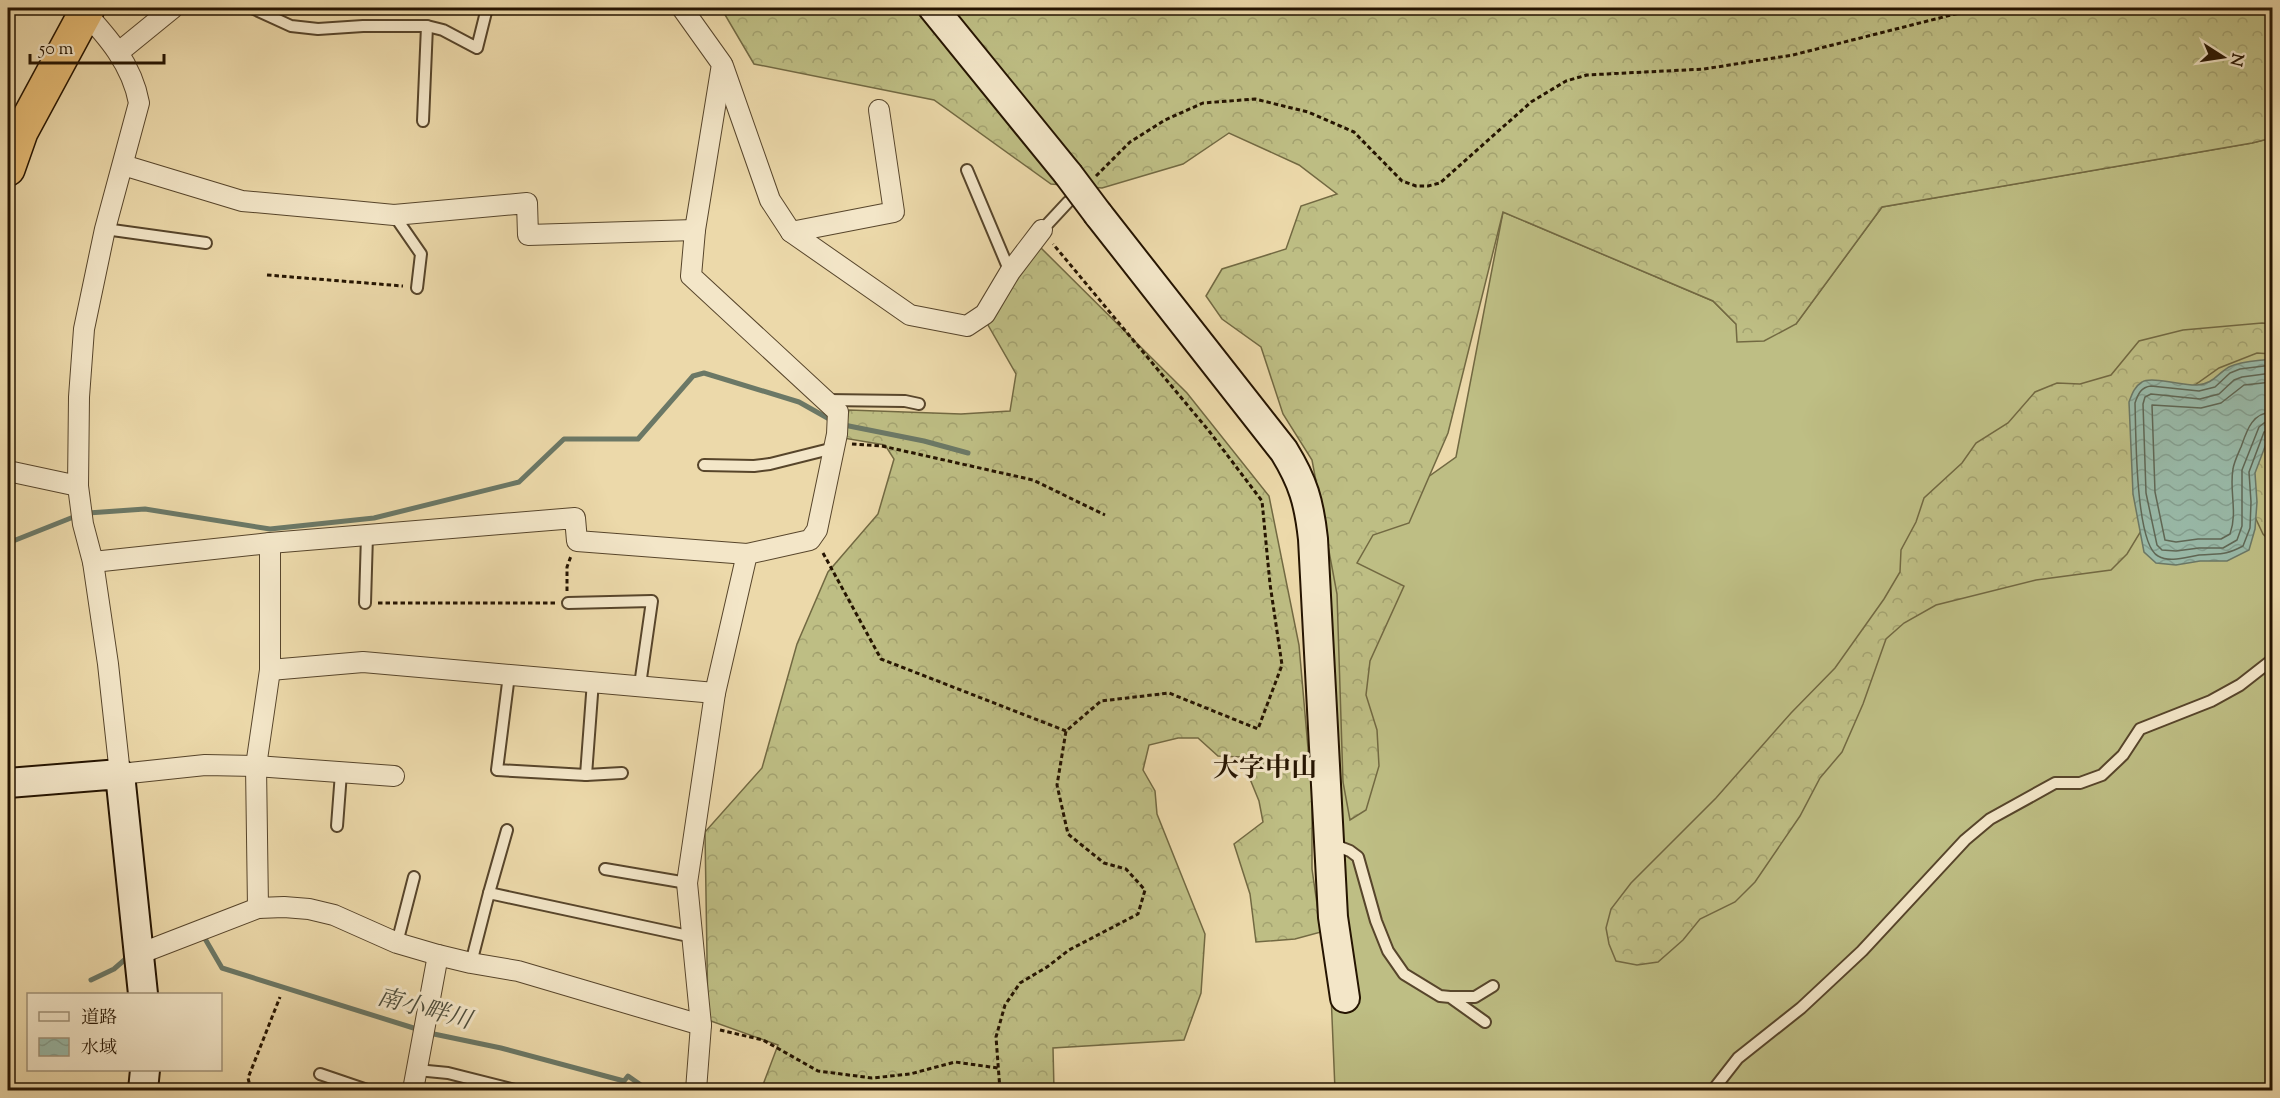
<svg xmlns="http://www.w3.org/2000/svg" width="2280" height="1098" font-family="'Sorts Mill Goudy','Noto Serif JP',serif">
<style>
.grass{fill:#bebe84;stroke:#726942;stroke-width:1.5}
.forest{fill:url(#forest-crowns);stroke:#726942;stroke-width:1.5}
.water{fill:url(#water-waves);stroke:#6b7866;stroke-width:1.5}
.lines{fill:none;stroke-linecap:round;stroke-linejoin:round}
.shore{stroke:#5f6755;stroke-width:1.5}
.stream{stroke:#6b7866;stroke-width:5}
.lane-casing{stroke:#57452b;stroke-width:14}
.street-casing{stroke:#57452b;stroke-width:22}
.secondary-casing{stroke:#251401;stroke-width:32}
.highway-casing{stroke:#251401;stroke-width:36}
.path{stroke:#251401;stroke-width:3;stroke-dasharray:4.5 3;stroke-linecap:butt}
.lane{stroke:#f3e6c8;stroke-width:10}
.street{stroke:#f3e6c8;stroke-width:20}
.secondary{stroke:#f3e6c8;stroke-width:28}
.highway{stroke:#e6bc75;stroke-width:33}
.secondary-bridge-casing{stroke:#251401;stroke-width:32;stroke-linecap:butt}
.secondary-bridge{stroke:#f3e6c8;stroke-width:28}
.labels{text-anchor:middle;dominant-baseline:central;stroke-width:6;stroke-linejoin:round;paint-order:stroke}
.water-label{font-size:24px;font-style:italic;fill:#4e4e3c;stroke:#f3e6c8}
.quarter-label{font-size:26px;font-weight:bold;fill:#251401;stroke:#f3e6c8}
</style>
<defs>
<pattern id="forest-crowns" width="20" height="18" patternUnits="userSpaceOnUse" patternTransform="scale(1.5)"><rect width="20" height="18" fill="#bebe84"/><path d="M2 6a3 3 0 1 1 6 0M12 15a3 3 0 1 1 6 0" fill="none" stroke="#a3a270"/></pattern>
<pattern id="water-waves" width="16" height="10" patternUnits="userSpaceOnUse" patternTransform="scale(1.5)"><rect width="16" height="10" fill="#99baa9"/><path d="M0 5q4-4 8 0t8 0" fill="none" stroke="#849f90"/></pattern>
</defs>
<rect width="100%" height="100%" fill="#ecd9aa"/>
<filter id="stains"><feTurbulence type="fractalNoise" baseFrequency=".00333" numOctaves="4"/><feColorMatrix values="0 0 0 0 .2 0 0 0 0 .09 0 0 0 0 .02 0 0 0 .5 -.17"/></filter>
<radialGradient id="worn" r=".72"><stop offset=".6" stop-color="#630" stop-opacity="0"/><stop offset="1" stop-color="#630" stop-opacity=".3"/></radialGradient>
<polygon class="grass" points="2272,138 2272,1090 1335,1090 1323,800 1309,554 1369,519 1456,457 1503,212 1713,301 1736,324 1796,324 1882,207 2252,143"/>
<g class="forest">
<polygon points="721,8 2272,8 2272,138 2252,143 1882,207 1796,324 1764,341 1737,342 1736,324 1713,301 1503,212 1448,433 1409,523 1373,535 1357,563 1404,586 1370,661 1366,695 1377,730 1379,766 1366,810 1350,820 1343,782 1337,594 1312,460 1283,414 1261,347 1222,319 1206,296 1222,269 1286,249 1301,206 1337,194 1299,165 1229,133 1183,164 1102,188 1051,184 934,100 754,64"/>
<polygon points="1040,247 1187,393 1269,496 1299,645 1312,794 1312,869 1321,932 1295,939 1256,942 1250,894 1234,844 1263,822 1259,801 1241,757 1218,756 1198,738 1178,738 1149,745 1143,770 1155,791 1157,814 1205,934 1201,993 1184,1040 1053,1048 1054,1090 761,1090 778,1045 708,1020 705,832 762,768 797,644 828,572 878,514 894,459 885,445 843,438 849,410 961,414 1010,411 1016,374 988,325 1031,250"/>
<polygon points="2262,323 2272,324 2272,354 2257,353 2219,368 2188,390 2141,531 2127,554 2111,570 2036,580 1936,605 1904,623 1886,639 1863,704 1842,752 1820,778 1800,816 1755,882 1735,902 1700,919 1683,940 1658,962 1637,965 1616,961 1609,944 1606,928 1611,909 1631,883 1716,798 1791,713 1835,668 1884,599 1900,572 1901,550 1916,522 1924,498 1962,463 1976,443 2008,423 2035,392 2057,383 2080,384 2111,375 2139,341 2183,330"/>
<polygon points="2272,394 2272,543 2263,534 2240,485"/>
</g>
<path class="water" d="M2271,359L2272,361V428L2255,473L2257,502L2255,529L2249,550L2227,561H2200L2176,565L2156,563L2144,552L2133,494L2129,402C2132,394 2134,387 2142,382C2151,376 2184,386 2197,385C2213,384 2217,374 2229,367C2241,361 2257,361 2271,359Z"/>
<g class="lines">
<g class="shore">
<path d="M2272,365L2240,369L2230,373L2215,387L2199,391L2151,386C2141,387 2138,394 2135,403C2136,430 2135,544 2158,556C2170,563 2186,557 2199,555C2220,553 2224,556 2243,546L2250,528L2251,502L2249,472L2264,432L2272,429"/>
<polyline points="2272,373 2242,377 2234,380 2219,394 2200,399 2151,394 2145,397 2143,404 2146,493 2157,545 2162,550 2176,551 2199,548 2223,548 2237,540 2242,526 2242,470 2259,427 2264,423 2272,421"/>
<path d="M2272,382L2244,385L2221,403L2201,408L2152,405L2155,492L2165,540L2176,542L2198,539H2221L2230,534C2238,512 2229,491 2233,469C2234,462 2238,454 2241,447C2247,430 2252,413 2272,412"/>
</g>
<g class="stream">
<polyline points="844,425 924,441 968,453"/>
<polyline points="88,513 145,509 270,529 374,518 519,482 564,439 638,439 693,376 704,373 799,402 831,420"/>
<polyline points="8,543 76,516"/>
<polyline points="204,937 222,968 420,1030"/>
<polyline points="91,980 114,969 129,956"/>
<polyline points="429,1033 501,1048 624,1081 628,1076 648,1090"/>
</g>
<defs>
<g id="lane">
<polyline points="252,8 291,26 318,29 363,26 427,26 443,30 477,48 487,8"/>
<polyline points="423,121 427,26"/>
<polyline points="967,170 1010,272"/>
<polyline points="394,215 421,254 417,288"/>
<polyline points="105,229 206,243"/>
<polyline points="1042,230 1068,202"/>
<polyline points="826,400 905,401 919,404"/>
<polyline points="704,465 754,466 770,464 834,448"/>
<polyline points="365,603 367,535"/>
<polyline points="568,603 652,601 640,685"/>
<polyline points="509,675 497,770 586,775 622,773"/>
<polyline points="586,775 593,681"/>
<polyline points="337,826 341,773"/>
<polyline points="1332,844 1350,851 1358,857 1376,921 1388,951 1404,974 1440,996 1450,997 1485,1022"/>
<polyline points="605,869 687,883"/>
<polyline points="489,893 507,830"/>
<polyline points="397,943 414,877"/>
<polyline points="471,963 489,893 693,937"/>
<polyline points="1451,997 1475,997 1493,986"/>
<polyline points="417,1070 448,1073 515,1090"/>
<polyline points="320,1074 367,1090"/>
<polyline points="1713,1090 1738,1058 1801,1008 1862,951 1965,840 1990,819 2055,783 2080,783 2102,775 2123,755 2140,729 2211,701 2240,685 2272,660"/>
</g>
<g id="street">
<path d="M81,8C107,36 132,64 139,103L105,229L84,329L79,397L78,486L83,524L93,562L108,664L120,774L205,765L256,766L394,776"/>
<polyline points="682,8 722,64 695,230 691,276 838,412 837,434 817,530 810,540 747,554 715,693 687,883 701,1025 696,1090"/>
<polyline points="119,52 173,8"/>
<polyline points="723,66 770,200 791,232 910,315 967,326 985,314 1010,272 1042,230"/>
<polyline points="123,165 242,201 342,210 394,215 527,203 528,235 695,230"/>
<polyline points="791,232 894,212 879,110"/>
<polyline points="8,471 78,486"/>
<polyline points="93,562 270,543 575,518 577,541 747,554"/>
<polyline points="270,670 363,662 715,693"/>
<polyline points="258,908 256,766 270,670 270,543"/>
<polyline points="139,954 258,908 284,907 309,909 334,915 397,943 438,955 471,963 518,971 701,1025"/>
<polyline points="413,1090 438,955"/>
</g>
<g id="secondary">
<polyline points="933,8 1068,174"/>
<path d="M1098,214L1284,451C1303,482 1309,502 1313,539L1333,917L1345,998"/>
<polyline points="8,783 120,774 143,994"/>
<polyline points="143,1090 145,1070"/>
</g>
<polyline id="highway" points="8,169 21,132 88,8"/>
</defs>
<use href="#lane" class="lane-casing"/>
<use href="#street" class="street-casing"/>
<use href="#secondary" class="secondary-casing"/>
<use href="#highway" class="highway-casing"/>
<g class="path">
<polyline points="1096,176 1130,142 1165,120 1203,103 1255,99 1308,112 1354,132 1402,181 1416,186 1428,186 1440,183 1531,102 1566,81 1587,75 1704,69 1793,55 1979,8"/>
<polyline points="267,275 403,286"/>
<polyline points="852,444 882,446 1033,480 1105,515"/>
<polyline points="823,553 881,659 1066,731"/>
<polyline points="567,591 567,567 571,556"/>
<polyline points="378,603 555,603"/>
<polyline points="720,1030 763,1040 818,1071 872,1078 910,1074 955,1062 998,1068"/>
<polyline points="251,1090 248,1078 280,997"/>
<polyline points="1000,1090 996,1037 1005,1005 1020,983 1047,967 1069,950 1138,914 1145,890 1126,869 1104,863 1068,834 1057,785 1066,731 1101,701 1169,693 1258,729 1282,665 1270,584 1262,501 1209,431 1053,244"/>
</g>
<use href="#lane" class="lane"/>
<use href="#street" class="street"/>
<use href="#secondary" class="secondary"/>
<use href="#highway" class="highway"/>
<defs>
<polyline id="secondary-bridge" points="1068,174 1098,214"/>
</defs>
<use href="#secondary-bridge" class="secondary-bridge-casing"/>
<use href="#secondary-bridge" class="secondary-bridge"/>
</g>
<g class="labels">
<g class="water-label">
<text transform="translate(424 1010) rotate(15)">南小畔川</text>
</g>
<g class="quarter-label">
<text x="1265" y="769">大字中山</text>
</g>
</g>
<rect width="2280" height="1098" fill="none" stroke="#ecd9aa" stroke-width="30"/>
<rect x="9" y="9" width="2262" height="1080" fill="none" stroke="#251401" stroke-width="3"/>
<rect x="15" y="15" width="2250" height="1068" fill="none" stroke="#251401" stroke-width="1.5"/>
<rect x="27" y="993" width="195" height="78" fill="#f3e6c8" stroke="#a19278" stroke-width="1.5"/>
<rect x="39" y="1012" width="30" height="9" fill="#f3e6c8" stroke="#a19278" stroke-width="1.5"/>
<text x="81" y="1023" font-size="18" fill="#251401">道路</text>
<rect x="39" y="1038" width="30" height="18" fill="url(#water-waves)" stroke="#a19278" stroke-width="1.5"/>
<text x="81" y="1053" font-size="18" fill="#251401">水域</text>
<g transform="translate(2223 57) rotate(102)" stroke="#f3e6c8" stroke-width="4.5" paint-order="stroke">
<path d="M0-4.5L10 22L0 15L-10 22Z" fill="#251401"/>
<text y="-9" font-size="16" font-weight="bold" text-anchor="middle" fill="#251401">N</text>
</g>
<path d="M30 54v9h134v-9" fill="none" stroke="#251401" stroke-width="3"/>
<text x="39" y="54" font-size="18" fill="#251401" stroke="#f3e6c8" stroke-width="4.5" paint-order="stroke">50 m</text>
<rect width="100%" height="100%" filter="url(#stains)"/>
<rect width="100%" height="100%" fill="url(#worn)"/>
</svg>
